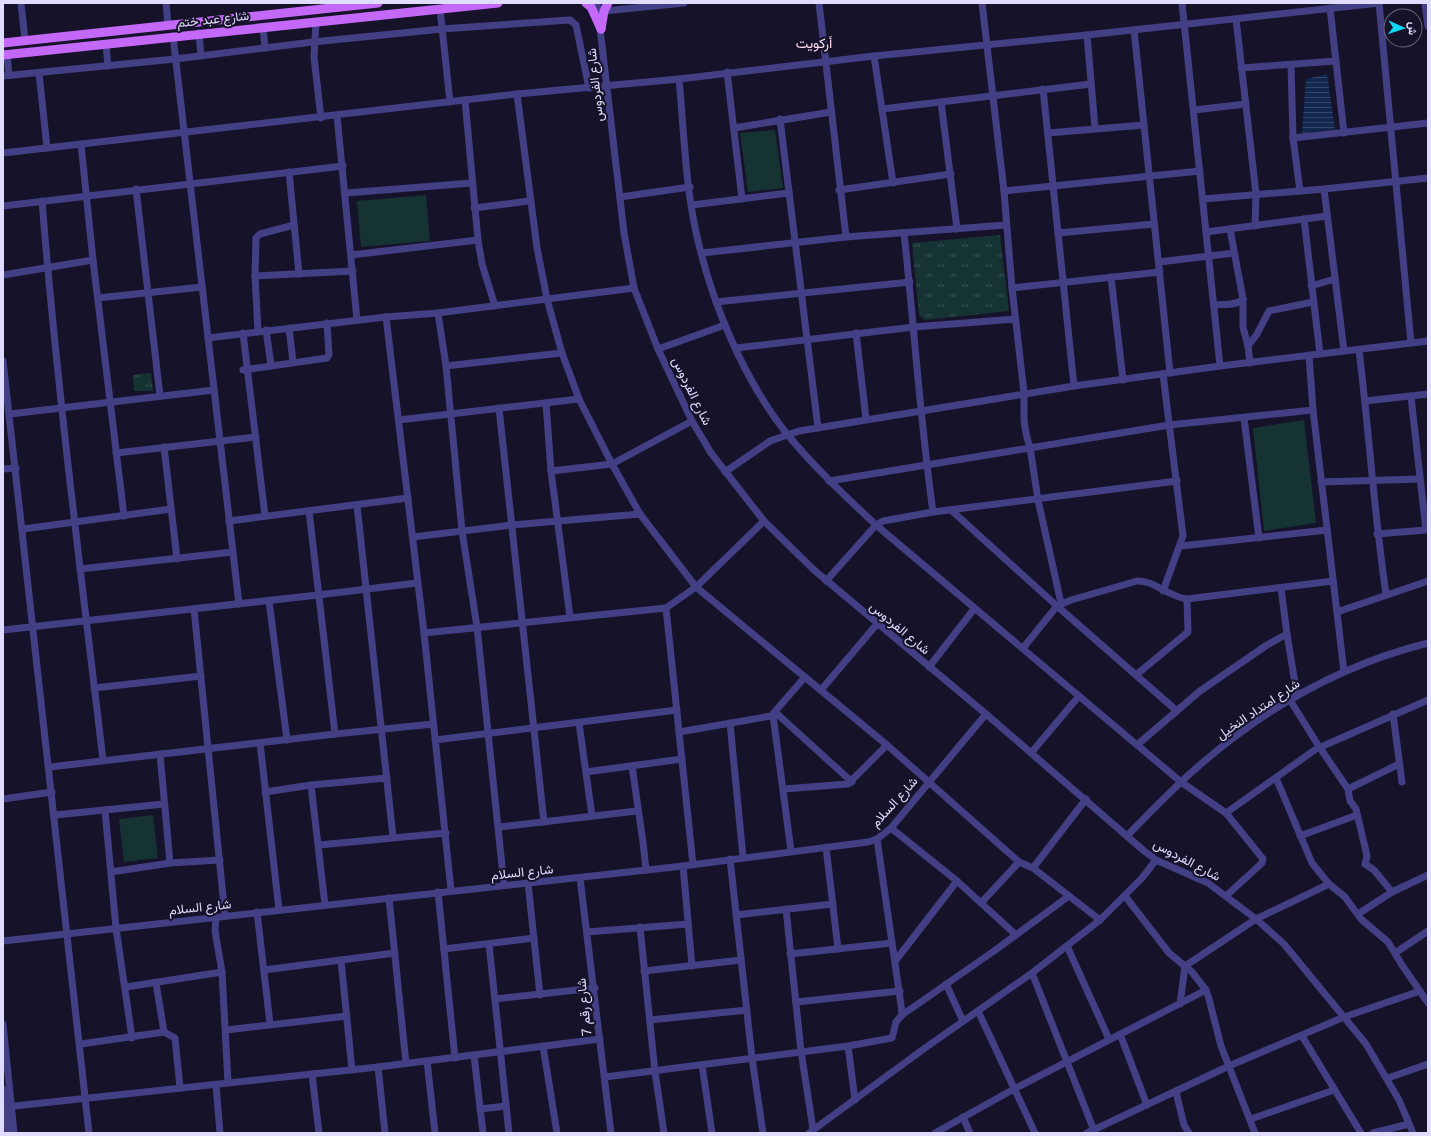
<svg xmlns="http://www.w3.org/2000/svg" width="1431" height="1136" font-family="'Public Sans',Vazirmatn,sans-serif">
<style>
.grass{fill:url(#grass-tufts)}
.park{fill:#153332}
.water{fill:url(#water-rules)}
.lines{fill:none;stroke-linecap:round;stroke-linejoin:round}
.minor{stroke:#433f85;stroke-width:7}
.major{stroke:#c468f8;stroke-width:9}
.labels{text-anchor:middle;dominant-baseline:central;stroke-width:4;stroke-linejoin:round;paint-order:stroke}
.street-label{font-size:13px;fill:#e0dcfd;stroke:#161229}
.neighbourhood-label{font-size:14px;fill:#fdddf1;stroke:#161229}
</style>
<defs>
<pattern id="grass-tufts" width="24" height="20" patternUnits="userSpaceOnUse"><rect width="24" height="20" fill="#153332"/><path d="M3 7l-1-3M5 7V3M7 7l1-3M15 17l-1-3M17 17v-4M19 17l1-3" fill="none" stroke="#375051"/></pattern>
<pattern id="water-rules" width="6" height="5" patternUnits="userSpaceOnUse"><rect width="6" height="5" fill="#12274d"/><path d="M0 2.5h6" fill="none" stroke="#344668"/></pattern>
</defs>
<rect width="100%" height="100%" fill="#161229"/>
<g class="grass">
<polygon points="1000,235 1009,311 925,320 919,315 912,243"/>
<polygon points="151,373 153,391 134,391 133,375"/>
</g>
<g class="park">
<polygon points="775,130 783,188 748,192 740,133"/>
<polygon points="426,195 430,241 361,247 357,201"/>
<polygon points="1304,420 1316,523 1264,531 1253,428"/>
<polygon points="153,815 158,858 124,862 119,819"/>
</g>
<polygon class="water" points="1327,74 1335,129 1302,133 1306,79"/>
<g class="lines">
<g class="minor">
<polyline points="21,3 25,40"/>
<polyline points="166,3 168,25"/>
<polyline points="597,3 624,233 634,288 658,349 692,421 711,453 764,521 814,570 986,714 1143,850 1156,860 1208,883 1256,919 1284,944 1366,1044 1399,1100 1413,1133"/>
<polyline points="819,3 846,237"/>
<polyline points="982,3 1004,191 1012,288 1024,393 1024,421 1027,438 1030,447 1038,500 1061,603"/>
<polyline points="1182,3 1220,366"/>
<polyline points="1379,3 1411,343"/>
<polyline points="1425,3 1428,26"/>
<polyline points="1330,8 1344,133"/>
<polyline points="440,9 450,102"/>
<polyline points="604,11 684,3"/>
<polyline points="1236,19 1256,194 1255,226"/>
<polyline points="316,22 314,57 321,118"/>
<polyline points="263,27 265,48"/>
<polyline points="1134,30 1170,373"/>
<polyline points="199,33 201,56"/>
<polyline points="1087,35 1095,128"/>
<polyline points="173,36 239,604"/>
<polyline points="106,44 108,66"/>
<polyline points="7,55 9,75"/>
<polyline points="874,56 893,183"/>
<polyline points="1291,65 1293,138 1300,191"/>
<polyline points="1241,68 1336,61"/>
<polyline points="727,72 742,199"/>
<polyline points="39,73 47,148"/>
<polyline points="3,76 175,59 313,42 442,29 570,20 576,25 589,88"/>
<path d="M679,79C684,130 685,182 696,232C711,301 743,379 787,434C814,467 845,496 876,525L1181,782L1226,813L1263,859L1262,863L1226,896"/>
<polyline points="1043,89 1074,386"/>
<polyline points="517,94 537,248 547,299 562,353 579,399 612,464 640,514 696,587 887,745 1019,862 1033,868 1100,920"/>
<polyline points="465,100 478,240 482,264 495,306"/>
<polyline points="941,102 957,229"/>
<polyline points="882,109 1091,84"/>
<polyline points="1194,110 1246,104"/>
<polyline points="337,116 357,320"/>
<polyline points="780,119 818,428"/>
<polyline points="734,128 831,112"/>
<polyline points="1048,133 1144,125"/>
<polyline points="1293,138 1428,123"/>
<polyline points="81,144 93,260 124,516"/>
<polyline points="3,153 517,94 679,79 874,56 1087,35 1379,3"/>
<polyline points="289,172 299,274"/>
<polyline points="136,189 160,396"/>
<polyline points="1324,189 1344,351"/>
<polyline points="839,190 951,174"/>
<polyline points="1004,191 1200,171"/>
<polyline points="346,193 472,183"/>
<polyline points="620,197 690,187"/>
<polyline points="1203,199 1324,189 1428,178"/>
<path d="M42,201C57,388 81,574 103,760"/>
<polyline points="692,205 789,193"/>
<polyline points="3,206 343,166"/>
<polyline points="474,208 529,201"/>
<polyline points="1304,219 1320,354"/>
<polyline points="1230,229 1243,299 1243,327 1248,346 1250,363"/>
<polyline points="1206,232 1327,216"/>
<path d="M904,233C914,326 920,419 933,512"/>
<polyline points="1058,233 1154,224"/>
<polyline points="702,253 846,237 1006,225"/>
<polyline points="351,255 478,240"/>
<polyline points="1159,262 1234,253"/>
<polyline points="3,275 93,260"/>
<polyline points="255,276 353,271"/>
<polyline points="1111,277 1123,380"/>
<polyline points="1311,286 1335,279"/>
<polyline points="1012,288 1160,272"/>
<polyline points="98,298 202,287"/>
<polyline points="716,302 910,282"/>
<path d="M1214,305C1223,304 1237,306 1243,299"/>
<polyline points="438,313 446,366 462,531 477,627 504,885"/>
<polyline points="386,317 424,633 451,890"/>
<polyline points="289,328 293,362"/>
<polyline points="266,330 271,365"/>
<polyline points="258,331 255,276 256,238 260,234 294,225"/>
<polyline points="243,333 265,516"/>
<polyline points="856,333 866,419"/>
<polyline points="208,338 386,317 438,313 634,288"/>
<polyline points="1248,346 1257,334 1269,311 1313,302"/>
<polyline points="736,348 914,327 1015,319"/>
<polyline points="658,349 725,325"/>
<path d="M1359,350C1369,431 1374,513 1386,594"/>
<polyline points="1309,355 1313,410 1344,672"/>
<polyline points="3,361 89,1133"/>
<polyline points="446,366 562,353"/>
<polyline points="243,370 327,358 329,355 327,323"/>
<polyline points="1163,374 1183,536 1163,591"/>
<polyline points="1365,401 1428,394"/>
<polyline points="546,403 551,471 570,617"/>
<polyline points="499,408 544,822"/>
<polyline points="10,414 214,390"/>
<polyline points="1244,418 1259,538"/>
<polyline points="399,420 579,399"/>
<polyline points="164,447 177,559"/>
<polyline points="116,453 256,437"/>
<polyline points="3,469 16,468"/>
<polyline points="551,471 612,464 692,421"/>
<polyline points="725,472 770,441 799,431 1074,386 1220,366 1428,341"/>
<polyline points="829,481 1169,425 1313,410"/>
<polyline points="1321,482 1420,479"/>
<polyline points="357,505 393,837"/>
<polyline points="951,510 1057,606 1023,648"/>
<polyline points="309,511 335,734"/>
<polyline points="229,521 408,498"/>
<polyline points="23,529 171,509"/>
<polyline points="1377,534 1426,530 1411,397"/>
<polyline points="413,537 512,525 640,514"/>
<polyline points="1181,546 1327,530"/>
<polyline points="80,569 233,552"/>
<polyline points="826,581 876,525 883,521 933,512 1177,481"/>
<polyline points="269,601 287,740"/>
<polyline points="666,608 693,865"/>
<polyline points="194,609 225,916"/>
<polyline points="1337,612 1428,581"/>
<polyline points="3,630 318,595 417,583"/>
<polyline points="424,633 666,608 696,587 764,521"/>
<polyline points="1287,634 1297,696"/>
<polyline points="929,667 974,609"/>
<polyline points="1136,675 1188,632 1187,599"/>
<polyline points="94,688 201,676"/>
<polyline points="821,690 877,624"/>
<polyline points="1290,700 1318,745 1348,789 1350,801 1356,809 1367,856 1365,864 1374,870 1392,892"/>
<path d="M1177,711L1057,606L1071,600L1137,581C1154,580 1168,597 1187,599L1333,581"/>
<polyline points="775,712 852,782"/>
<polyline points="1393,714 1402,782"/>
<polyline points="773,715 791,851"/>
<polyline points="579,723 592,816"/>
<polyline points="730,723 743,857"/>
<polyline points="679,732 771,716 805,677"/>
<polyline points="435,740 677,710"/>
<polyline points="260,743 279,910"/>
<polyline points="1137,745 1200,691 1267,645 1287,634 1281,588"/>
<polyline points="1031,753 1079,696"/>
<polyline points="160,754 170,863"/>
<polyline points="632,766 643,842 646,870"/>
<polyline points="50,767 335,734 433,724"/>
<polyline points="586,772 682,759"/>
<polyline points="1276,778 1312,863 1329,884 1345,897 1361,919 1388,942 1402,965 1428,1003"/>
<polyline points="311,785 325,905"/>
<polyline points="784,789 848,784 887,745"/>
<polyline points="1348,789 1399,764"/>
<polyline points="265,792 311,785 387,778"/>
<polyline points="3,799 52,792"/>
<polyline points="105,810 116,928 132,1038"/>
<polyline points="1226,813 1316,749 1428,700"/>
<polyline points="55,815 164,804"/>
<polyline points="499,827 637,811"/>
<polyline points="891,828 957,881 1016,935"/>
<path d="M1127,836C1151,811 1175,786 1201,764C1267,707 1344,664 1428,643"/>
<polyline points="1300,836 1357,815"/>
<polyline points="319,845 446,833"/>
<polyline points="826,847 838,949"/>
<polyline points="730,859 752,1058 763,1133"/>
<polyline points="683,866 692,966"/>
<polyline points="1033,868 1086,799"/>
<polyline points="111,872 170,863 220,860"/>
<polyline points="580,878 611,1133"/>
<polyline points="528,883 540,995"/>
<polyline points="438,892 455,1058"/>
<polyline points="1125,896 1169,953 1192,972 1206,990 1209,999 1221,1046 1255,1133"/>
<polyline points="389,898 406,1063"/>
<polyline points="981,903 1019,862"/>
<polyline points="786,909 801,1051 813,1129"/>
<polyline points="257,912 270,1024"/>
<polyline points="1358,914 1392,892 1428,875"/>
<polyline points="736,915 833,904"/>
<polyline points="216,917 215,931 222,972 228,1083"/>
<polyline points="640,927 655,1072 664,1133"/>
<polyline points="587,932 688,924"/>
<polyline points="3,941 683,866 868,842 877,839 891,828 986,714"/>
<polyline points="489,944 509,1133"/>
<polyline points="1067,946 1109,1039"/>
<polyline points="444,949 534,938"/>
<polyline points="1395,953 1428,931"/>
<polyline points="790,954 892,943"/>
<polyline points="341,960 352,1070"/>
<polyline points="896,960 957,881"/>
<polyline points="264,970 395,953"/>
<polyline points="644,971 741,960"/>
<polyline points="1032,973 1095,1133"/>
<polyline points="156,983 164,1032"/>
<polyline points="946,984 963,1021"/>
<polyline points="126,987 222,972"/>
<polyline points="495,999 595,988"/>
<polyline points="796,1002 900,991"/>
<polyline points="1180,1004 1185,966 1256,919 1329,884"/>
<polyline points="978,1011 1035,1133"/>
<polyline points="902,1015 994,951 1069,896"/>
<polyline points="650,1020 747,1010"/>
<polyline points="3,1024 14,1133"/>
<polyline points="226,1030 347,1016"/>
<polyline points="1120,1034 1147,1105"/>
<polyline points="1302,1036 1361,1133"/>
<polyline points="81,1044 164,1032 175,1038 180,1088"/>
<polyline points="543,1046 557,1133"/>
<polyline points="848,1046 855,1100"/>
<polyline points="474,1055 483,1133"/>
<polyline points="427,1061 435,1133"/>
<polyline points="702,1065 712,1133"/>
<polyline points="378,1067 385,1133"/>
<polyline points="312,1074 319,1133"/>
<polyline points="605,1077 848,1046 892,1038 896,1022 902,1015 901,1005 877,839"/>
<polyline points="1388,1078 1428,1064"/>
<polyline points="216,1085 220,1133"/>
<polyline points="3,1089 8,1133"/>
<polyline points="1176,1092 1184,1125 1189,1133"/>
<polyline points="5,1107 378,1067 600,1039"/>
<polyline points="480,1109 506,1106"/>
<polyline points="963,1117 970,1133"/>
<polyline points="1251,1119 1334,1090"/>
<polyline points="809,1133 925,1048 1032,973 1100,920 1142,878 1156,860"/>
<polyline points="935,1133 1014,1089 1206,990"/>
<polyline points="1087,1133 1229,1066 1344,1017 1420,991"/>
<polyline points="1373,1133 1409,1124"/>
</g>
<g class="major">
<polyline points="586,3 591,7 601,29"/>
<polyline points="601,29 604,11 608,3"/>
<polyline points="3,43 378,3"/>
<polyline points="3,55 498,3"/>
</g>
</g>
<g class="labels">
<g class="street-label">
<text transform="translate(213 19) rotate(-6)">شارع عبد ختم</text>
<text transform="translate(595 85) rotate(-96)">شارع الفردوس</text>
<text transform="translate(692 391) rotate(64)">شارع الفردوس</text>
<text transform="translate(900 628) rotate(40)">شارع الفردوس</text>
<text transform="translate(1258 709) rotate(-34)">شارع امتداد النخيل</text>
<text transform="translate(894 802) rotate(-48)">شارع السلام</text>
<text transform="translate(1187 860) rotate(28)">شارع الفردوس</text>
<text transform="translate(522 872) rotate(-6)">شارع السلام</text>
<text transform="translate(200 907) rotate(-6)">شارع السلام</text>
<text transform="translate(584 1007) rotate(-96)">شارع رقم 7</text>
</g>
<g class="neighbourhood-label">
<text x="814" y="43">أركويت</text>
</g>
</g>
<rect width="1431" height="1136" fill="none" stroke="#e0dcfd" stroke-width="8"/>
<g transform="translate(1403 28) rotate(93)"><circle r="19" fill="#161229" stroke="#67637e"/>
<path d="M0-3L7 15L0 10L-7 15Z" fill="#11d9f3"/>
<text y="-6" font-size="11" font-weight="bold" text-anchor="middle" fill="#e0dcfd">ش</text>
</g>
</svg>
